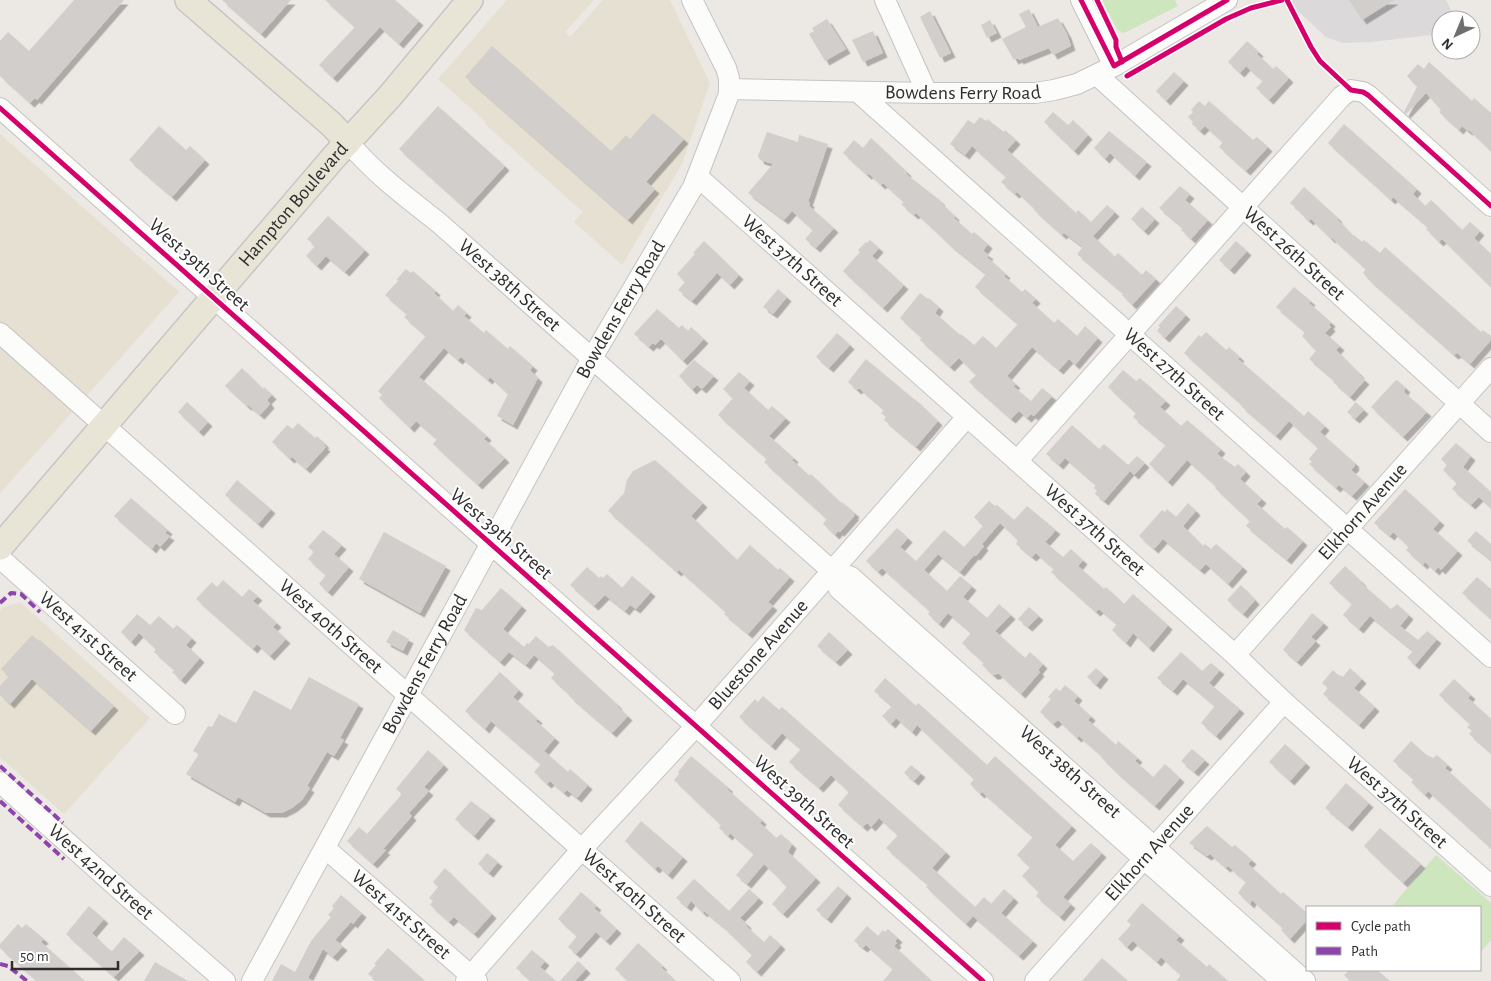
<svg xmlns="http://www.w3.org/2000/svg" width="1491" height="981" font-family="'Alegreya Sans',sans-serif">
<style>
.industrial{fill:#dcd9db}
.education{fill:#e6e0d3}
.green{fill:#cee6be}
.building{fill:#d1cecb;filter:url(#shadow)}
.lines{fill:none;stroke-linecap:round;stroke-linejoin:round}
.minor-casing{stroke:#c5c4c5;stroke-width:22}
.major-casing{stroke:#c6c5c4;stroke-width:28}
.minor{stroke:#fcfcfb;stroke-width:20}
.major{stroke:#e8e4d6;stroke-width:25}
.quiet{stroke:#8e44ad;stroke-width:4;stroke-dasharray:8 4;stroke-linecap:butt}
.cycleway-casing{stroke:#fff;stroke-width:8}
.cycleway{stroke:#d6006c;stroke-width:5}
.labels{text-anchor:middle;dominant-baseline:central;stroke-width:4;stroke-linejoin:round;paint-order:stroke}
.street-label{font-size:20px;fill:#2e2e2e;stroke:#fff}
</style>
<defs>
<filter id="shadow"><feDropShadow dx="4.5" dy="4.5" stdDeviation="0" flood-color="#0004"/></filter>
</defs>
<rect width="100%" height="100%" fill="#ece8e4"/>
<polygon class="industrial" points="1286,0 1446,0 1456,20 1441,20 1441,34 1371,42 1343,43 1326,37"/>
<g class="education">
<polygon points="507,0 594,0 565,32 570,37 603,0 670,0 710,83 682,164 622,265 574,222 583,212 485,124 486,122 438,79"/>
<polygon points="0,134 179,292 0,493"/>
<polygon points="20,602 150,718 64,814 0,757 0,610 2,608"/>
</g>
<g class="green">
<polygon points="1102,0 1175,0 1178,6 1126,32 1122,33 1116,28"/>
<polygon points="1436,855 1491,903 1491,940 1480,953 1480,907 1391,907"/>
</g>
<g class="building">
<polygon points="74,0 124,0 37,100 35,98 30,103 0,76 0,41 8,32 29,51"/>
<polygon points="222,0 291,0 261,34"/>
<polygon points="325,0 395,0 419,21 399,44 380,27 333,78 319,65 355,27"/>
<polygon points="1349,0 1394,0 1362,20"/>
<polygon points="1029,9 1038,27 1058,18 1067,34 1071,46 1053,55 1049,48 1019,60 1018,58 1014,60 1002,39 1026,27 1019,14"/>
<polygon points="930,11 951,53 940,58 920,17"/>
<polygon points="827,19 846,49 825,61 809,34 814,31 812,28"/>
<polygon points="990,20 997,33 987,38 981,25"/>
<polygon points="873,31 883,53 863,62 852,40"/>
<polygon points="1247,41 1259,52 1257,54 1273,69 1276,66 1289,78 1269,100 1256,88 1263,81 1246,66 1240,73 1228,62"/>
<polygon points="492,46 611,151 626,135 630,139 653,113 684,139 646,182 655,189 628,220 465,77"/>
<polygon points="1429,62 1472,101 1474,98 1491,113 1491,151 1469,130 1468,131 1462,126 1459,130 1439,112 1441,110 1426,93 1406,114 1404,112 1417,87 1407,76 1418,64 1424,69"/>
<polygon points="1174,72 1184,81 1166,101 1156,91"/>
<polygon points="1199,101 1205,106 1209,101 1253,140 1257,137 1268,147 1246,171 1219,147 1223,142 1205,126 1200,131 1192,124 1193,122 1188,117 1193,112 1191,110"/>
<polygon points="438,106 505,166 466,209 399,149"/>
<polygon points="1053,112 1068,125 1073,120 1088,135 1074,151 1044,122"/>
<polygon points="980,117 986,121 987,119 1004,132 1005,130 1016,140 1007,150 1076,213 1078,210 1091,222 1107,205 1115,212 1093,236 1115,257 1118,253 1142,275 1146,270 1156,279 1132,305 1122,295 1124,294 1077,254 1083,247 1064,233 1062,235 1034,210 1035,209 1017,192 1015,194 1001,182 1006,177 972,146 965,155 950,144 968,120 974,124"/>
<polygon points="1344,124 1417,189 1413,194 1425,206 1431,200 1462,230 1470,222 1480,231 1474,238 1491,254 1491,287 1442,239 1439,242 1426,229 1428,227 1393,197 1391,200 1328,143"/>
<polygon points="159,126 186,150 190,146 205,160 172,197 129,160"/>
<polygon points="1109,131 1147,162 1135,176 1110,153 1105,159 1094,148"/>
<polygon points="767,132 798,142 799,135 828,144 808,202 810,202 809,206 834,228 816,248 805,239 813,230 792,211 784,220 748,193 773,164 760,160 758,156"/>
<polygon points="871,138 907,172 906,174 941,201 940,202 955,216 954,218 972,234 974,232 988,244 983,251 989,255 987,257 1006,274 1004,276 1022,292 1025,289 1036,299 1032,303 1054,323 1058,319 1077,336 1085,326 1098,338 1075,365 1069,359 1059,370 1032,347 1007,376 1016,384 1013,386 1031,401 1042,388 1052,396 1034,416 1031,414 1027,418 1019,411 1011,419 969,382 976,375 959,358 950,367 920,340 922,338 900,318 920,293 928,299 929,298 939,307 935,313 960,335 961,334 974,345 983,336 996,348 1018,324 975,287 986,274 950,245 916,213 914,215 901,204 904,202 883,183 881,185 869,174 867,175 843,153 854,140 863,148"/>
<polygon points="1180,186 1190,194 1185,200 1208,220 1191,239 1181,230 1183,228 1159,208"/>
<polygon points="1304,187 1338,218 1337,219 1353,236 1354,235 1362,242 1364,240 1380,253 1385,247 1481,332 1483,330 1491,336 1491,340 1470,364 1457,353 1454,355 1368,279 1363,273 1366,269 1332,238 1331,239 1311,219 1309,221 1300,213 1301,212 1290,203"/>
<polygon points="1142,207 1155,219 1144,231 1131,219"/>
<polygon points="328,216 365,250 345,272 326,256 317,266 306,256 315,246 307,239"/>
<polygon points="870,240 879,248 872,256 904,285 883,308 843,271 860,252 858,250 866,242 867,243"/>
<polygon points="704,241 739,275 730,285 717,273 692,301 678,290 685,282 677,274 695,254 693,253"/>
<polygon points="1236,241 1247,251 1230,270 1219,260"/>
<polygon points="406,269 411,273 413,271 436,291 434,293 453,311 458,305 467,313 464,316 484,333 486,330 508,349 510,346 533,366 530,370 538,378 513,425 497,416 508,394 490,377 488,380 461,357 458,360 444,348 419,377 487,436 484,439 505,458 478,485 433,444 437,439 416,421 410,428 379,398 382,395 378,391 426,336 404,317 407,314 385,295 398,281 397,279"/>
<polygon points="1294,287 1311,301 1309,303 1331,322 1329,325 1331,327 1325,333 1340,346 1336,350 1360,374 1359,375 1365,380 1350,397 1333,382 1334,380 1309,359 1316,351 1302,336 1305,332 1276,307"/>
<polygon points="778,289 787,297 773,314 763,307"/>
<polygon points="1176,306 1186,315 1165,338 1157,331 1160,327 1158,326"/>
<polygon points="657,309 679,328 682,325 688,331 691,327 704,339 683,361 661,339 655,345 653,343 649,347 634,334"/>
<polygon points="1206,332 1226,350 1229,347 1240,357 1238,359 1304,416 1308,411 1325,426 1320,432 1355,463 1354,464 1355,466 1351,470 1365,482 1352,496 1339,485 1336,488 1309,464 1312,462 1309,459 1318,448 1289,421 1276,436 1241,406 1242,405 1184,353 1199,335 1201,337"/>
<polygon points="837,333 850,345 829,368 816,357"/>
<polygon points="866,359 915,400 915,399 938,421 916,447 884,420 886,417 881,413 884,410 859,388 857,390 848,382"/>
<polygon points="694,360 714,376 702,389 697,385 692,390 679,376"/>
<polygon points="242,368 263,389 264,387 272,395 267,400 270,404 260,415 248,405 247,406 225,386"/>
<polygon points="1123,370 1136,381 1140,378 1166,401 1160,407 1181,426 1187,420 1221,449 1217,454 1235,467 1238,464 1246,472 1240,479 1262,499 1257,504 1285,529 1287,527 1303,541 1287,560 1246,526 1250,521 1215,488 1216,486 1187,460 1168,482 1149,464 1166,445 1133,417 1136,413 1108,387"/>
<polygon points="739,372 750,381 744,388 768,410 772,406 786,418 769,436 794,458 792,460 810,476 811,474 841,503 842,502 855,513 853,515 855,515 840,532 838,531 835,535 823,524 826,520 826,518 764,462 767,459 718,415 733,398 723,389"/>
<polygon points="1397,380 1406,388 1404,390 1405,393 1427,412 1403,437 1371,407 1395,381"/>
<polygon points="187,402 208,422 199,432 178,412"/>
<polygon points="1356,402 1364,410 1355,419 1347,412"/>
<polygon points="298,423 315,438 317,436 325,444 323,445 326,447 306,469 292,457 290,459 272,442 287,425 293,429"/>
<polygon points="1072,425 1099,449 1104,444 1128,465 1137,456 1145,463 1134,475 1130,471 1104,501 1095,494 1097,491 1094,488 1096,485 1065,458 1059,465 1046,454"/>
<polygon points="1456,443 1471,456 1463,467 1491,492 1491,508 1479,497 1471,505 1452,489 1457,483 1443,470 1447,465 1441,459"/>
<polygon points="655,460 703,503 691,516 737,560 750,545 778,570 780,568 790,577 768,602 773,606 748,634 724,614 726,612 679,570 677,572 608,511 624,493 627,480 633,471"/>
<polygon points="237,480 271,509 258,524 225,495"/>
<polygon points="1405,489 1440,521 1433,529 1458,551 1441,570 1438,567 1435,571 1425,562 1423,565 1406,550 1409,547 1393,532 1390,536 1374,523"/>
<polygon points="131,498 168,530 165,533 170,536 160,547 156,543 152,549 114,516"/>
<polygon points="989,501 995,506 997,505 1014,520 1027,506 1056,530 1045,542 1063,557 1071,549 1083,560 1078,566 1104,589 1106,587 1124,604 1133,594 1168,625 1166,628 1149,648 1133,633 1126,643 1112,630 1117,624 1099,609 1096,612 1051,572 1054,569 1036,553 1032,557 1016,544 1018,540 1000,523 982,544 984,546 976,556 974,555 960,572 938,554 924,570 947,591 960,576 972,586 963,597 987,618 999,604 1011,615 995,631 1025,658 1030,652 1043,664 1038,670 1040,672 1021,694 998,673 996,675 993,675 982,665 984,663 962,643 971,633 948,613 939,624 928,614 930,611 882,568 878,572 866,561 897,528 908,538 900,547 916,561 944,530 964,547 983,526 974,517"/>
<polygon points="1188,503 1196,511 1183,526 1203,546 1205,544 1211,549 1216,544 1243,567 1228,584 1206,564 1200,570 1163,539 1154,549 1139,536 1162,510 1165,512 1167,509 1176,517"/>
<polygon points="323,530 342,545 334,554 349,567 328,592 319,584 326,575 308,559 314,552 308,547"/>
<polygon points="1476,531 1491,544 1491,560 1467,541"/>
<polygon points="384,532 446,566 420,613 359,579"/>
<polygon points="1345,566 1362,582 1361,583 1391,609 1397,604 1409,615 1400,626 1418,640 1427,631 1437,639 1415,665 1407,658 1413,651 1370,616 1359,629 1343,615 1352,604 1329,583"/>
<polygon points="587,567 599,578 601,576 603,578 607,574 622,588 632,576 651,592 636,609 630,605 625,611 605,595 594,606 570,585"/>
<polygon points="1477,577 1491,589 1491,619 1462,593"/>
<polygon points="223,580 242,597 249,589 258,596 253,601 277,623 273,627 286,639 270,656 257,644 253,649 196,599 212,582 217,587"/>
<polygon points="1241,585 1255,600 1243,614 1227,600"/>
<polygon points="501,588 522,606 503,629 524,647 527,643 529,644 536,636 548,647 553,645 618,705 617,706 628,716 612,733 569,696 570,695 551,678 555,673 534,655 526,665 509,652 500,662 464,630 476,608 482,610"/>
<polygon points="1029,607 1039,616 1028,627 1018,619"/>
<polygon points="1312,613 1324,623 1311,637 1316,641 1297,662 1283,650"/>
<polygon points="137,614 150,625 159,616 173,629 177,625 192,638 186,645 200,658 181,680 172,672 175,670 154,652 156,649 139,633 131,642 121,632"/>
<polygon points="393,630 409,639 403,651 386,642"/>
<polygon points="829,632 848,650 836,662 817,646"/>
<polygon points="32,635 39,641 40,640 114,706 91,731 32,679 10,704 0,695 0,686 9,676 1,669"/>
<polygon points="1181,652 1202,671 1211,663 1220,670 1209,683 1240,709 1216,736 1201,723 1215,706 1183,679 1173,691 1157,678"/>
<polygon points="1096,668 1104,675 1096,685 1087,677"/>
<polygon points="1350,668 1362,679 1354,688 1375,707 1359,725 1323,694 1328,688 1322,683 1333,670 1339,676 1340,675 1343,677"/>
<polygon points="500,672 519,690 513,697 538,719 536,721 555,738 544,751 568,772 570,769 588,785 577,798 567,790 564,793 550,781 547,784 534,772 541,764 491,721 485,729 465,711"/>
<polygon points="309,677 359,704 340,738 344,740 334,756 327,752 307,786 310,788 302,800 292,808 282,813 266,813 238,797 235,802 186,774 199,754 193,751 208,726 212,727 219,714 236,723 254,690 291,710"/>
<polygon points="885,678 916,706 918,703 987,765 995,756 1072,826 1055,845 1073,861 1091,843 1102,853 1063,897 1071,904 1060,917 1036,896 1039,892 1022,876 1030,867 1017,855 1033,837 982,792 980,794 970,784 974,779 917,725 912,732 896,718 891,724 882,716 892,706 874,691"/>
<polygon points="1454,679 1471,695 1468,698 1491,719 1491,753 1469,734 1472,731 1467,727 1470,724 1439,695"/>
<polygon points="1065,685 1078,696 1074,701 1091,716 1088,720 1116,745 1118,741 1138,758 1135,761 1153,777 1165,764 1180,778 1155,806 1116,772 1101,757 1102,756 1079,736 1077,738 1058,720 1053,724 1040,712 1051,699 1048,697 1056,688 1060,691"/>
<polygon points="763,696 779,710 782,707 946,852 932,868 975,907 984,897 991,904 1004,889 1014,898 1001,913 1033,941 1019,956 973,916 966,924 926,887 928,885 886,848 898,835 879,818 871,827 867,823 863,827 838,805 849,792 831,775 819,788 789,762 801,749 782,733 771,746 739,717 755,699 758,702"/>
<polygon points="1411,741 1425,754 1433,758 1437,755 1448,765 1445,768 1491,810 1491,848 1428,791 1425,795 1411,782 1414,779 1393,761"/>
<polygon points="1285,744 1306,763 1290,781 1269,762"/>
<polygon points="1192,749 1205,760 1194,772 1181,761"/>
<polygon points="428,750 444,765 424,787 429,791 409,813 412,816 383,849 386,850 373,864 347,841 359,827 367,834 402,794 396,789"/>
<polygon points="691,756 729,788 727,789 762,820 760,823 776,838 781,834 792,844 788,852 816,878 783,914 772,904 787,887 781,882 782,881 764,864 747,884 736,875 754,854 730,833 728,836 719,828 721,825 674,780 679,774 678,772"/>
<polygon points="911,765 921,773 914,781 904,773"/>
<polygon points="1346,783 1369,803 1348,827 1325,808"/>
<polygon points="471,801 491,816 474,836 455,819"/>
<polygon points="641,821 683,857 668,875 658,866 655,869 625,841"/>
<polygon points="1207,826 1232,847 1235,845 1252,860 1248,864 1281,894 1283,892 1307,913 1307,920 1290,939 1281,930 1283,928 1252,900 1250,904 1238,893 1246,882 1228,866 1226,868 1210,854 1207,856 1189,843"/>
<polygon points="1380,828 1421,864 1403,883 1364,846"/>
<polygon points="487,853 498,862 489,873 478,864"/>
<polygon points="445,868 492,914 474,934 454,917 449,922 430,905 433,901 429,898 438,887 433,882"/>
<polygon points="694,879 729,911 749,889 759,898 740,918 747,924 746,926 764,942 770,935 781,945 757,972 746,962 752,955 721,925 704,911 703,913 691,901 687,907 676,898"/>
<polygon points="838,886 847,894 827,919 816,910"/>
<polygon points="581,892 597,906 594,908 617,929 606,941 596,932 576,954 568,947 577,936 558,919"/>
<polygon points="341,895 362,913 353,924 351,922 335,940 343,946 333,957 323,949 308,978 313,981 272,981 281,964 295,972 311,941 331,917 328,915 334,908 332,906"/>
<polygon points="1142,903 1180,936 1176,940 1207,967 1209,964 1228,981 1176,981 1181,975 1161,957 1157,962 1133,941 1127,947 1118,939 1131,925 1127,921"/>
<polygon points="89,906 104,919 92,933 108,949 112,951 124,937 140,951 114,977 66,934"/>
<polygon points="18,924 22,928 26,924 44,939 41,942 85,981 37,981 0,948 0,944"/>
<polygon points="867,926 878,936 883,930 885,932 888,929 898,938 895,941 897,943 894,946 932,981 883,981 893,969 866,945 863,948 854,941"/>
<polygon points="638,943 663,966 661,967 676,981 628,981 615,969"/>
<polygon points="388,948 407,965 425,981 377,981 368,974 376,965 374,964"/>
<polygon points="532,950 545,961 540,967 556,981 531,981 516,968"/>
<polygon points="1102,958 1128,981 1082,981"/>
<polygon points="578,961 586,969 575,981 560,981"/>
<polygon points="155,962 188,981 144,981"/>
<polygon points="1350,970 1377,970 1390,981 1350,981 1344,975"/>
</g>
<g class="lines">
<defs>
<g id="minor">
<polyline points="885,0 927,93"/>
<polyline points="1081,0 1114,66"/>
<path id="s1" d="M1097,75L1491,432"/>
<path id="s2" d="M729,89L927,93H1035L1054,90L1077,84L1114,66L1227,0"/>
<path id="s3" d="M858,92L1491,657"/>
<polyline points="0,108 983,981"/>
<path id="s4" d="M348,142C374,173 406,197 438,222L831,570L851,577L1305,981"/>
<path id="s5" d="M698,177L1235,655L1284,702L1491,886"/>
<path id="s6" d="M0,333L730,981"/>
<polyline points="1017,461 1342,96 1351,90 1363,92 1368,95 1491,206"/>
<path id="s7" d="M0,558L175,714"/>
<polyline points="831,570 839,589 1282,981"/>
<path id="s8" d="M1235,655L1491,368"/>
<path id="s9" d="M0,782L127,896L225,981"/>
<path id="s10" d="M325,848L477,981"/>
<path id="s11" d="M252,981L592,358L693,187L729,94V78L726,68L692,0"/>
<path id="s12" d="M466,981L582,849L696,726L967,417"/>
<path id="s13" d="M1035,981L1284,702"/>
</g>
<g id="major">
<polyline points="188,0 331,124 348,142"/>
<path id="s14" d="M0,547L334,157L390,96L470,0"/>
</g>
</defs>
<use href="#minor" class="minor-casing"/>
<use href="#major" class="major-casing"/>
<use href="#minor" class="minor"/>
<use href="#major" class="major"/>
<g class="quiet">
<polyline points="0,603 11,593 21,594 40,612"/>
<polyline points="0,766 63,823"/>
<polyline points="0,801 64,859"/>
<polyline points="0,964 8,966 27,981"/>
</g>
<defs>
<g id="cycleway">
<polyline points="1081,0 1114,66 1227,0"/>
<polyline points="1097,0 1116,40 1116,47 1122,62"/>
<polyline points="1287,0 1311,47 1320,61 1351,90 1363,92 1368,95 1491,206"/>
<polyline points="1127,76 1226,19 1251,8 1282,0"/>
<polyline points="0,108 983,981"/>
</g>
</defs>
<use href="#cycleway" class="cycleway-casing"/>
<use href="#cycleway" class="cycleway"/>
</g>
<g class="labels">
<g class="street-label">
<text stroke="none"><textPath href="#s2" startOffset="234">Bowdens Ferry Road</textPath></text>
<text stroke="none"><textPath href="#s14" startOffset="451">Hampton Boulevard</textPath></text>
<text stroke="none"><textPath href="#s1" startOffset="266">West 26th Street</textPath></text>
<text stroke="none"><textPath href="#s5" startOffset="126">West 37th Street</textPath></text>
<text transform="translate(199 265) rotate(42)">West 39th Street</text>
<text stroke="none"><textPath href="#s4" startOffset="216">West 38th Street</textPath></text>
<text stroke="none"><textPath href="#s11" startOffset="766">Bowdens Ferry Road</textPath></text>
<text stroke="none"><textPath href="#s3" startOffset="424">West 27th Street</textPath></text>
<text stroke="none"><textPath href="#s8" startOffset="192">Elkhorn Avenue</textPath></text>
<text stroke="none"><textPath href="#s5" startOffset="531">West 37th Street</textPath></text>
<text transform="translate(501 534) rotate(41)">West 39th Street</text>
<text stroke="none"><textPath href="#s6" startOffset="442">West 40th Street</textPath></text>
<text stroke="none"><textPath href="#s7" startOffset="118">West 41st Street</textPath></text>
<text stroke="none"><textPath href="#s12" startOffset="438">Bluestone Avenue</textPath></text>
<text stroke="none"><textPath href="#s11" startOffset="361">Bowdens Ferry Road</textPath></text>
<text stroke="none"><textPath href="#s4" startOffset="960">West 38th Street</textPath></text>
<text transform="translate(804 802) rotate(42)">West 39th Street</text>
<text stroke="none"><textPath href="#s5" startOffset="938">West 37th Street</textPath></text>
<text stroke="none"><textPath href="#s13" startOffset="172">Elkhorn Avenue</textPath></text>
<text stroke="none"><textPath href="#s9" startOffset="135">West 42nd Street</textPath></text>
<text stroke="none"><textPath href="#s6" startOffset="848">West 40th Street</textPath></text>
<text stroke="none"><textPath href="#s10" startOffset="101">West 41st Street</textPath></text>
</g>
</g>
<rect x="1306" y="906" width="175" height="65" fill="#ffffff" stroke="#ababab"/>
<rect x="1316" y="922" width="25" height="8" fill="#d6006c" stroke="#ababab"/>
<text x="1351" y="931" font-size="15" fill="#2e2e2e">Cycle path</text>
<rect x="1316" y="947" width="25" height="8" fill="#8e44ad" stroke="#ababab"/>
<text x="1351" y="956" font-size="15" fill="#2e2e2e">Path</text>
<g transform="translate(1456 35) rotate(224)"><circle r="24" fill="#ffffff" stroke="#ababab"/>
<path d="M0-4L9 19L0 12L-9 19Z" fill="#706f6e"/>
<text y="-8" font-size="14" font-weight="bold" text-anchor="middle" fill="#2e2e2e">N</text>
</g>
<path d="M12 961v8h106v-8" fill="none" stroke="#2e2e2e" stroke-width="2.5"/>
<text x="20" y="961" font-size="15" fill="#2e2e2e" stroke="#ffffff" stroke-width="4" paint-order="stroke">50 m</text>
</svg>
